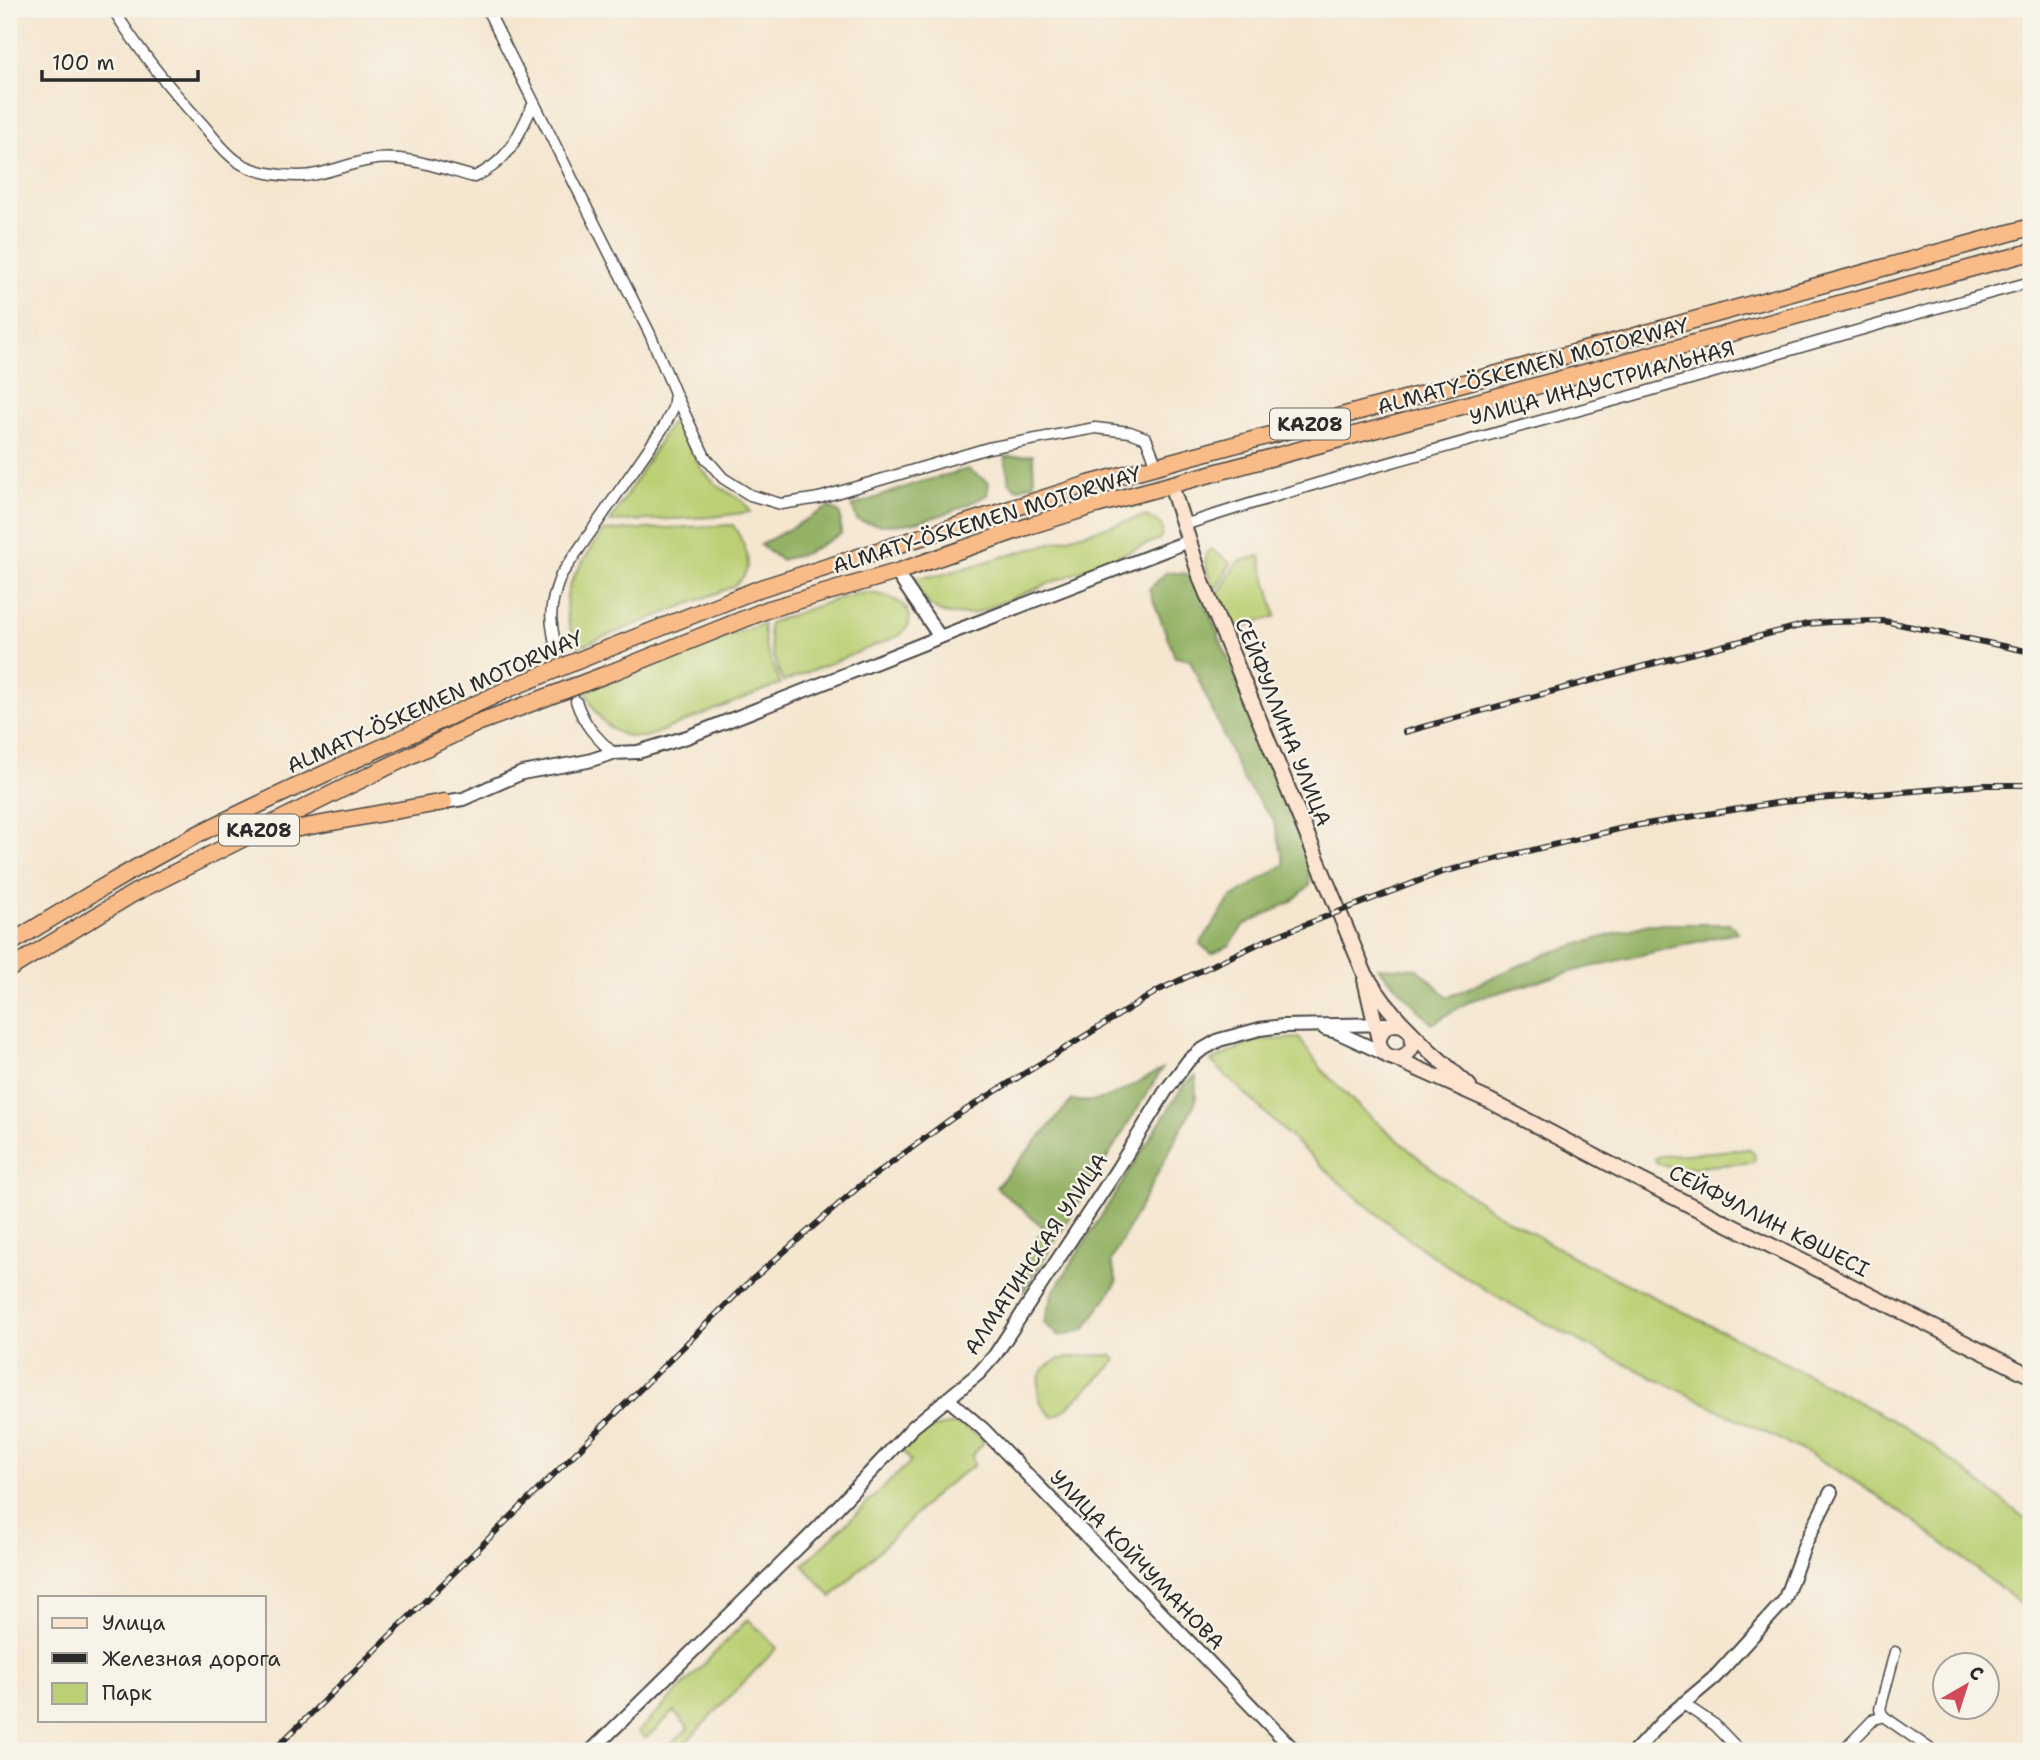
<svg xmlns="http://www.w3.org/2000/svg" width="2040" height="1760" font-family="'Shantell Sans',sans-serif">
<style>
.green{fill:#bbd074;stroke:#737e50;stroke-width:2}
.forest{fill:#94b266;stroke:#606e48;stroke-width:2}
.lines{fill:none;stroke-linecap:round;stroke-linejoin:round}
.minor-tunnel{stroke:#cdc1af;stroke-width:10;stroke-dasharray:10 5;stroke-linecap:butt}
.minor-casing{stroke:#494744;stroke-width:13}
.tertiary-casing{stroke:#494744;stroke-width:16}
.secondary-casing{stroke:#494744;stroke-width:18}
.trunk-casing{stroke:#494744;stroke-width:19}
.minor{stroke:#fff;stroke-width:10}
.tertiary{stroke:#fff;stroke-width:12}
.secondary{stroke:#fde4d0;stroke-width:14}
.trunk{stroke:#f9bc89;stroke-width:16}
.rail-casing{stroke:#2b2b2b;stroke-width:6}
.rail{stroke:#f7f3e8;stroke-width:3.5;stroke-dasharray:10;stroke-linecap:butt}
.trunk-bridge-casing{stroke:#494744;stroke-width:19;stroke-linecap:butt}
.trunk-bridge{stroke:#f9bc89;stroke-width:16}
.labels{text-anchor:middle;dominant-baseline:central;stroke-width:5;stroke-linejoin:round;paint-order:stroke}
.shield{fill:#f7f3e8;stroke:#686764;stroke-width:2}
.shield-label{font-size:19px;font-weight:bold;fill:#2b2b2b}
.street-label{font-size:21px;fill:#2b2b2b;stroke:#f7f3e8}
</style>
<rect width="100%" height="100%" fill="#f7f3e8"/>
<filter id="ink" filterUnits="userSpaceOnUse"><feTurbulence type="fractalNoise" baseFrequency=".0143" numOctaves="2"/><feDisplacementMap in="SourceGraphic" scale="14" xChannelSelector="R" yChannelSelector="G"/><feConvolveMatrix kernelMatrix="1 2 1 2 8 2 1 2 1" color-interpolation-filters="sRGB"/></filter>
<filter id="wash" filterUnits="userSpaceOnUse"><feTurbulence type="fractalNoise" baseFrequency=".00686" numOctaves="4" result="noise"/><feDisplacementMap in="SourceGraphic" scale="28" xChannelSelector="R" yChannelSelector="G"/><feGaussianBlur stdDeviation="1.57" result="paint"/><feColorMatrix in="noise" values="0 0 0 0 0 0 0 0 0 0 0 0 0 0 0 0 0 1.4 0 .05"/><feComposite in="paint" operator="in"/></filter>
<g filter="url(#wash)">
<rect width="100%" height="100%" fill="#f5e6d0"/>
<g class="green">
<path d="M675,416C686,440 695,466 716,484C727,494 745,497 750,512L712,517L610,522Z"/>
<path d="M1144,516C1157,520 1168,524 1160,539L973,614C965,614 956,615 949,614C931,613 918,593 913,578L941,575Z"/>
<path d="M733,525C747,547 758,570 732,587L578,647C551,593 575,576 603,531Z"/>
<polygon points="1211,549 1231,563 1214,592 1205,564 1207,552"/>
<polygon points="1260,556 1276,616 1236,629 1229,627 1216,598 1234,567 1240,561"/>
<path d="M865,593C889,593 929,610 899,636L783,682C775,662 768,644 769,623L843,597Z"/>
<path d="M763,624L765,645L780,684L646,737C640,737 633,737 628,736C607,732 591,709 586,690L667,657Z"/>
<path d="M1299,1038L1322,1070L1361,1109L1438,1174L1494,1211L1579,1260L1774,1357L1896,1422L1935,1448L2031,1523V1612C1960,1557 1891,1499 1812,1456C1785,1441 1758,1429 1731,1416C1637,1369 1539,1325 1451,1268C1362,1210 1287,1134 1211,1061L1254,1041Z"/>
<polygon points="1749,1149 1755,1155 1754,1162 1674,1169 1656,1162 1655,1158 1660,1156"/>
<path d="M1112,1355L1116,1361L1066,1409L1054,1417C1044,1409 1039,1403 1038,1390C1037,1350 1085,1356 1112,1355Z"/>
<path d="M960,1424L985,1441L972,1456L974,1465L940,1490L832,1597L803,1565L911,1461L902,1451C921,1429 931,1426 960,1424Z"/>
<polygon points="748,1619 777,1648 677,1751 663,1751 689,1728 674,1712 646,1738 638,1732"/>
</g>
<g class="forest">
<polygon points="1033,455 1034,483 1017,489 1009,482 1005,457"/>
<path d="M968,469L989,483L987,495C948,515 900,534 857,520L852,506L917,483Z"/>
<polygon points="829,507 840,513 841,534 806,553 781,560 760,545"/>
<polygon points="1167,572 1188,574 1200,591 1308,852 1310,885 1291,902 1244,925 1230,945 1212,954 1200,944 1230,899 1285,864 1274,821 1243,780 1190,660 1175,657 1149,589"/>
<polygon points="1649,924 1730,924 1738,932 1578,970 1472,1000 1432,1024 1378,967 1418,969 1448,997 1548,953"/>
<path d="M1162,1069L1024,1291L1021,1269L1043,1227L996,1187L1072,1100C1103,1108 1135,1083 1162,1069Z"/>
<polygon points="1196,1076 1196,1101 1111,1261 1117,1282 1084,1330 1058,1336 1044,1323 1052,1294 1185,1083"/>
</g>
</g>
<g filter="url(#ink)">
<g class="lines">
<polyline class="minor-tunnel" points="561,664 576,701"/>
<defs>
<g id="minor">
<path d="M113,9C139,51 170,89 204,126C214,138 224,152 237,161C252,172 279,176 298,176C323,176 346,164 370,160C406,154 440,168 474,177C511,160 517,137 534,103"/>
<polyline points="487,9 650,334 675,393 705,457 723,478 750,495 781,504 819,498 988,448 1095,428 1130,432 1146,438 1157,466"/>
<path d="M1184,525C1334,476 1486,436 1638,394C1769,357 1900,317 2031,282"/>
<path d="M558,657C550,622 547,610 561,575L665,425L673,408L675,394"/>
<path d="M576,701C584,725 595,736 613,753"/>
<polyline points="1682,1703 1715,1725 1740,1751"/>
<polyline points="1883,1716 1933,1751"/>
<polyline points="1843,1751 1874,1719 1883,1716 1880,1709 1895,1652"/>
</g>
<g id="tertiary">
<polyline points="896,572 940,637"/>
<polyline points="444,802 463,799 522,773 588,761 613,753 638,752 687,737 940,637 1189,541"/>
<polyline points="1325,1029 1337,1032 1387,1055"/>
<polyline points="948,1399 983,1429 1295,1751"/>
<polyline points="591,1751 816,1530 913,1427 979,1373 995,1355 1118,1168 1165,1092 1188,1061 1200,1051 1219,1040 1260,1029 1283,1026 1393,1024"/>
<polyline points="1635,1751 1665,1719 1715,1677 1784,1601 1805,1544 1831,1492"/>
</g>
<g id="secondary">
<path d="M1171,485L1202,582L1364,972C1376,993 1390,1011 1407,1028"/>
<polyline points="1365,980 1379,1040"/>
<circle cx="1396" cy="1041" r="17"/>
<polyline points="1410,1031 1431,1052 1469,1086"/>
<polyline points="1394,1058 1490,1101 1640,1180 2031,1376"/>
</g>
<g id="trunk">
<polyline points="599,652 761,588 1089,484 1545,361 2031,227"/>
<polyline points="610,673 769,609 900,571 1032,525 1096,505 2031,252"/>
<polyline points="263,832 283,831 444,802"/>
<path d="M9,944C71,906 133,868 198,834C300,783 405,738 508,689"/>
<polyline points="9,969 134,893 346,787 477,723 518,708"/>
</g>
</defs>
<use href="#minor" class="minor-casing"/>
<use href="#tertiary" class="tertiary-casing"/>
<use href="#secondary" class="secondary-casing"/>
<use href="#trunk" class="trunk-casing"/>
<use href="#minor" class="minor"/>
<use href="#tertiary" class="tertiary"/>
<use href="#secondary" class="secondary"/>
<use href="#trunk" class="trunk"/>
<defs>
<g id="rail">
<polyline points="1405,732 1644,666 1807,624 1829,622 1884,621 2031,652"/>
<polyline points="273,1751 747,1284 861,1185 951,1119 1159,990 1273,937 1442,872 1627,827 1782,802 1986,785 2031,785"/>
</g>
</defs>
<use href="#rail" class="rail-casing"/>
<use href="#rail" class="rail"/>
<defs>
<g id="trunk-bridge">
<polyline points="508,689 599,652"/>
<polyline points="518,708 610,673"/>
</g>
</defs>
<use href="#trunk-bridge" class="trunk-bridge-casing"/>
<use href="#trunk-bridge" class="trunk-bridge"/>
</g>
</g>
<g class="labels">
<g class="shield">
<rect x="1270" y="408.5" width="80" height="31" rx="5"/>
<rect x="219" y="814.5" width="80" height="31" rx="5"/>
</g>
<g class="shield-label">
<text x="1310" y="424">KAZ08</text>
<text x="259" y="830">KAZ08</text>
</g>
<g class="street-label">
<text transform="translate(1533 366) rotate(-15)">ALMATY-ÖSKEMEN MOTORWAY</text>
<text transform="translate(1602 383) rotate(-15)">УЛИЦА ИНДУСТРИАЛЬНАЯ</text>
<text transform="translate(987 520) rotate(-17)">ALMATY-ÖSKEMEN MOTORWAY</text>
<text transform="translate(435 702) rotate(-24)">ALMATY-ÖSKEMEN MOTORWAY</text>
<text transform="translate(1283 722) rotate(68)">СЕЙФУЛЛИНА УЛИЦА</text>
<text transform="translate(1769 1221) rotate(27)">СЕЙФУЛЛИН КӨШЕСІ</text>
<text transform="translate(1036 1254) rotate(-56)">АЛМАТИНСКАЯ УЛИЦА</text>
<text transform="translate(1137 1560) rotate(46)">УЛИЦА КОЙЧУМАНОВА</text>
</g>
</g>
<rect width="2040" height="1760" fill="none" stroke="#f7f3e8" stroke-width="35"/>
<rect x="38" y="1596" width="228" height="126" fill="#f7f3e8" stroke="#a5a39c" stroke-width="2"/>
<rect x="52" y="1618" width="35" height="10" fill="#fde4d0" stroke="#a5a39c" stroke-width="2"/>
<text x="102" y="1630" font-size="21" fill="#2b2b2b">Улица</text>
<rect x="52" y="1653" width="35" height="10" fill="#2b2b2b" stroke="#a5a39c" stroke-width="2"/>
<text x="102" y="1666" font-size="21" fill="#2b2b2b">Железная дорога</text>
<rect x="52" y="1683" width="35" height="21" fill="#bbd074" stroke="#a5a39c" stroke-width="2"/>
<text x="102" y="1700" font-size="21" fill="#2b2b2b">Парк</text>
<g transform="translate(1966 1686) rotate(39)"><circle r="33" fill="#f7f3e8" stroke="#a5a39c" stroke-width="2"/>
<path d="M0-5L12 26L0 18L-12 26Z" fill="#d1495b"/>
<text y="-10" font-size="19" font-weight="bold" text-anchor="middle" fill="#2b2b2b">С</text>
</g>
<path d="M42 70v10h156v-10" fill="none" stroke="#2b2b2b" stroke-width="3.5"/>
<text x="52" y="70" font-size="21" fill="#2b2b2b" stroke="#f7f3e8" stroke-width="5" paint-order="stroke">100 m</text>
</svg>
